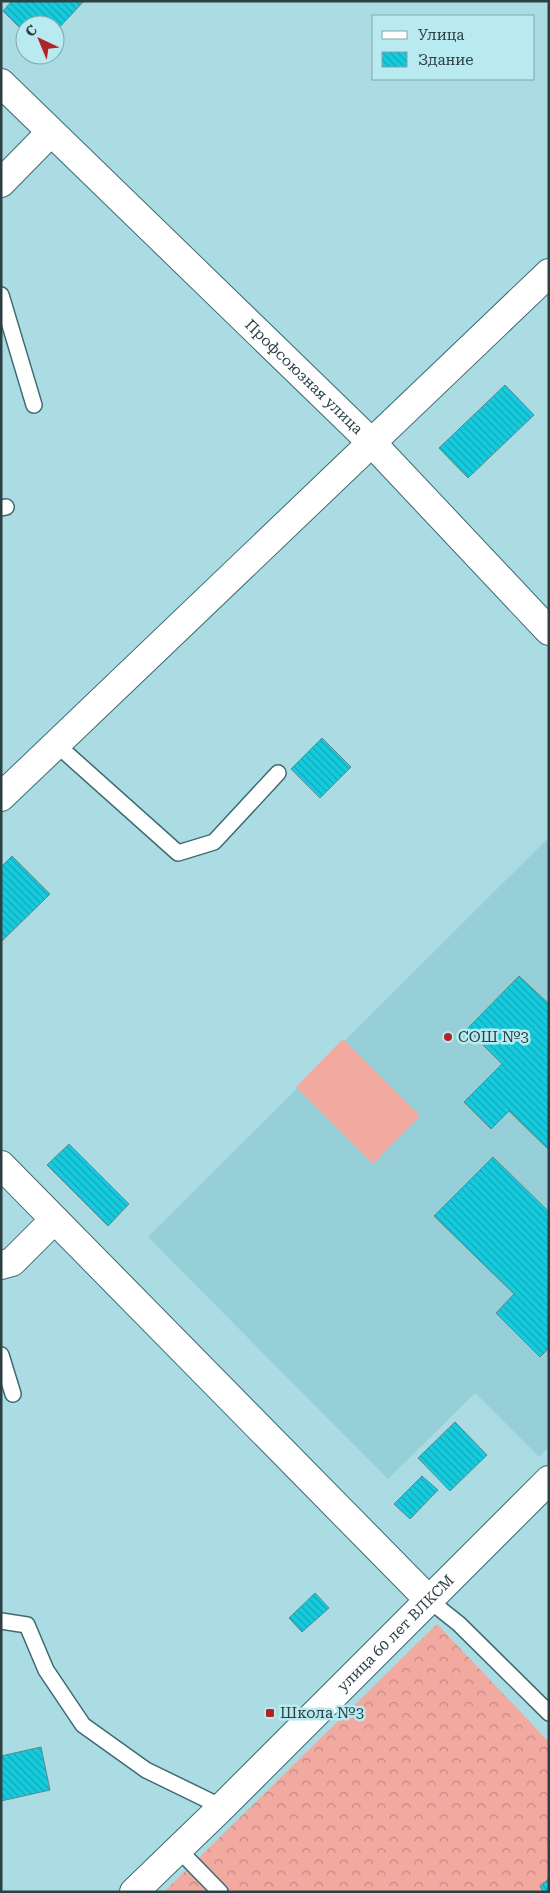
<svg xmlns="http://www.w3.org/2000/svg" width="550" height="1893" font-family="'Roboto Serif',serif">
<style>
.built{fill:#96cfd7}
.forest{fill:url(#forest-crowns)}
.pitch{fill:#f1a9a0}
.building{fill:url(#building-back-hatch);stroke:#5b898f}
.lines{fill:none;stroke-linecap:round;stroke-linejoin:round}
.lane-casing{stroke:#3c6b70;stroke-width:18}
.street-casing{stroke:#3c6b70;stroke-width:30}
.secondary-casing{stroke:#3c6b70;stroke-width:30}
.lane{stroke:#fff;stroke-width:15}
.street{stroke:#fff;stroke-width:28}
.secondary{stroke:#fff;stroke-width:28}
.poi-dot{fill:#b32325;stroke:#b8eaf0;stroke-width:2}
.labels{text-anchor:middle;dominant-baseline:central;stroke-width:5;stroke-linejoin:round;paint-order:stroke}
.street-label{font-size:15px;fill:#2c4043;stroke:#b8eaf0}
.poi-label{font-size:15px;fill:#2c4043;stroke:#b8eaf0;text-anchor:start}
</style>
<defs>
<pattern id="forest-crowns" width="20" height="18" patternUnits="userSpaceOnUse" patternTransform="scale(1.25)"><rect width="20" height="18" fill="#f1a9a0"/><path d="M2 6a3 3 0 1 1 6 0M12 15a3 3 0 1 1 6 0" fill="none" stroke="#c38b84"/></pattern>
<pattern id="building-back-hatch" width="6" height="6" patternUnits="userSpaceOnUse" patternTransform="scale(1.25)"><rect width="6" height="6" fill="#15ccde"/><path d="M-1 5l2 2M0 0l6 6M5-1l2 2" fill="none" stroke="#13a7b6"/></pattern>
</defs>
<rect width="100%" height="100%" fill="#abdce3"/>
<polygon class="built" points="549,837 549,1447 539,1457 475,1393 388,1479 148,1237"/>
<polygon class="forest" points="437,1624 549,1742 549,1892 164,1892"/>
<polygon class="pitch" points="343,1039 420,1116 373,1164 296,1087"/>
<g class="building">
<polygon points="12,1 84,1 55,32 55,25 25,25 25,33 3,11"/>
<polygon points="505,385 534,415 468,478 439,448"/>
<polygon points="322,738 351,767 320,798 291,769"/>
<polygon points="12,856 50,894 1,942 1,867"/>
<polygon points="519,976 549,1004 549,1150 509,1111 491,1129 464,1102 502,1064 467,1029"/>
<polygon points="69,1144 129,1204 108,1226 47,1165"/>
<polygon points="493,1157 549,1212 549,1348 540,1357 496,1313 514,1294 434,1216"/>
<polygon points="455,1422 487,1455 450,1491 418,1458"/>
<polygon points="422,1476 438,1490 410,1519 394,1504"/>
<polygon points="315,1593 329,1608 302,1632 289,1618"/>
<polygon points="41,1747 50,1790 1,1801 1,1756"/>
<polygon points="549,1878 549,1892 544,1892 540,1887"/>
</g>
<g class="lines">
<defs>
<g id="lane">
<polyline points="1,295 34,405"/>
<polyline points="1,508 6,507"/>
<polyline points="56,744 178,853 214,842 278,773"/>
<polyline points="1,1355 13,1394"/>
<polyline points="429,1600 459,1624 549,1713"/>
<polyline points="1,1621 27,1625 46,1670 83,1725 146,1770 222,1807"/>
<polyline points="178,1849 220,1892"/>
</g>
<g id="street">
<path id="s1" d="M1,83L371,442L549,631"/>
<polyline points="1,183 50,133"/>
<polyline points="1,797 549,273"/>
<polyline points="1,1165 429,1600"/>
<polyline points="1,1265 12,1262 54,1220"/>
</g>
<g id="secondary">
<path id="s2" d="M134,1892L222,1807L549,1480"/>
</g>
</defs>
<use href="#lane" class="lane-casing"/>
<use href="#street" class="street-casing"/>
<use href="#secondary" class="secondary-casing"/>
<use href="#lane" class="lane"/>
<use href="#street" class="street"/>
<use href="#secondary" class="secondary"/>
</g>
<g class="poi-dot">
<circle cx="448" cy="1037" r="5"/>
<rect x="265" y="1708" width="10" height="10" rx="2.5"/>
</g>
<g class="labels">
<g class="street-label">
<text stroke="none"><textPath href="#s1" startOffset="422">Профсоюзная улица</textPath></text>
<text stroke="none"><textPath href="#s2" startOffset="368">улица 60 лет ВЛКСМ</textPath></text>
</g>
<g class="poi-label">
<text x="458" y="1037">СОШ №3</text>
<text x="280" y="1713">Школа №3</text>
</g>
</g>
<rect width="550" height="1893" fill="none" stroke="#2c4043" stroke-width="5"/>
<rect x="372" y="15" width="162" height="65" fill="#b8eaf0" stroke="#80a6ab"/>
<rect x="382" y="31" width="25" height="8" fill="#ffffff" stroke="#80a6ab"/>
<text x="418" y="40" font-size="15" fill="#2c4043">Улица</text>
<rect x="382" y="52" width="25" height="15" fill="url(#building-back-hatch)" stroke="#80a6ab"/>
<text x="418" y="65" font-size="15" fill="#2c4043">Здание</text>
<g transform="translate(40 40) rotate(316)"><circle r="24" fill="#b8eaf0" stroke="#80a6ab"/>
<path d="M0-4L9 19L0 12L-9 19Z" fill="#b32325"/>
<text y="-8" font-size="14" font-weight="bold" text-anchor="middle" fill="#2c4043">С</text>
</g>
</svg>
